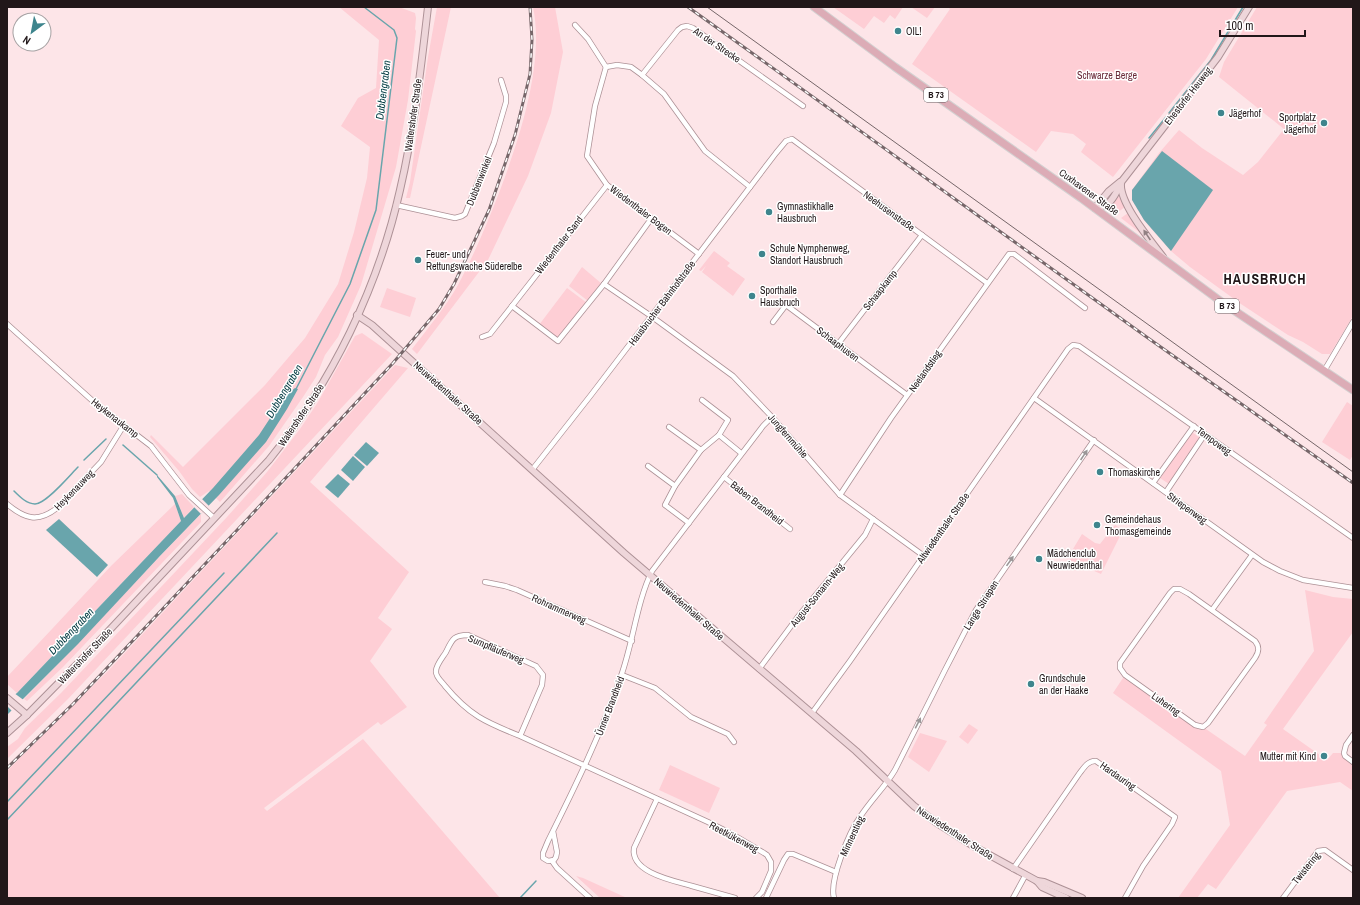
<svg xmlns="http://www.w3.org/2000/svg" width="1360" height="905" font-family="'Archivo Narrow',sans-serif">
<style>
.green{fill:#feced5}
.water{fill:#69a5ac}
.pier{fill:#fde5e8}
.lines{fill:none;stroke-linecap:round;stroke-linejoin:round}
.stream{stroke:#69a5ac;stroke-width:1.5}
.street-casing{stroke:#ad9196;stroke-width:6}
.secondary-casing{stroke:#ad9196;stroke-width:8}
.primary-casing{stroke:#d3d1d1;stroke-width:9}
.street{stroke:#fff;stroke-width:4.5}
.secondary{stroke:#eed6da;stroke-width:6}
.primary{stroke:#dcacb6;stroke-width:7}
.tram{stroke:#766669;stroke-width:1}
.rail-casing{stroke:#766669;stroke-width:3}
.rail{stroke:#fff;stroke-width:1.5;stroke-dasharray:4.5;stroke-linecap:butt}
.oneway{fill:#928083}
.oneway2{fill:#9b9798}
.poi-dot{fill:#3e858d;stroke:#fff;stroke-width:1.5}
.labels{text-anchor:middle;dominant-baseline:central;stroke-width:3;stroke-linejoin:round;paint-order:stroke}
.shield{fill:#fff;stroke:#645d5e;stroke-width:1}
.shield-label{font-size:9px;font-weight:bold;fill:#211719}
.poi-label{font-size:10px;fill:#211719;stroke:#fff;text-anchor:start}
.street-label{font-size:10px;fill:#211719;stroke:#fff}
.park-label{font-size:10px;fill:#692938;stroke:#fff}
.water-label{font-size:11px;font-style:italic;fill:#003a40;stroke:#fff}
.district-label{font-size:14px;font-weight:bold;letter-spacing:1px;fill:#211719;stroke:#fff}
</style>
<rect width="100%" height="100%" fill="#fde5e8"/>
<g class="green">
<polygon points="339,7 399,7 415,13 416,18 415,29 416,31 408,100 396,167 361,285 338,337 325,355 316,377 303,397 269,446 220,502 209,491 200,497 192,489 179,471 150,437 151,435 183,467 265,385 305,338 338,284 354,232 367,178 370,147 341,126 358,98 376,88 379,40"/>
<polygon points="437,7 451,7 410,198 406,198 410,182 428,57"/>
<path d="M533,7H555L563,52L551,113L528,176L488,260L417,354L412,349C428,328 445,308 458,285C474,255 487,224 499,193C519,140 545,63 533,7Z"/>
<polygon points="833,7 903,7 895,19 890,15 884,23 874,16 864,29"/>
<polygon points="911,7 935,7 927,18"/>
<polygon points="948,7 1238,7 1206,59 1113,177 1081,152 1086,144 1073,134 1051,131 1036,152 912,64 950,9"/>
<polygon points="1257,7 1353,7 1353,316 1330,354 1322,354 1303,342 1288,335 1241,304 1190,267 1171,251 1144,220 1132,200 1132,190 1159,153 1179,130 1202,148 1243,175 1258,162 1284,129 1219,77 1224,62"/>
<polygon points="1118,195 1125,207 1118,212 1115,209 1113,202"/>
<polygon points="1128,213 1143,235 1121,218"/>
<polygon points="714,251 730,263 727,266 745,279 733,296 702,272 706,266 701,271 699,270"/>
<polygon points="582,267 602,284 588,301 569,286"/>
<polygon points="387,288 416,298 410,317 380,307"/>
<polygon points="567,288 587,303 558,339 539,325"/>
<polygon points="362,333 392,354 68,699 7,759 7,747 18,739 25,728 61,693 227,517 267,472 300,429 318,402 355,336"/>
<polygon points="395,365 408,368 310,482 409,572 378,618 392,629 370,661 407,707 381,725 378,722 264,808 267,811 363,739 500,898 7,898 7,771 108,671"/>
<polygon points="1347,402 1353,406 1353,455 1350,460 1322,442"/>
<polygon points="1192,432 1200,438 1169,484 1160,478"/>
<polygon points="182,494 194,507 184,518 175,496"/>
<polygon points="175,504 181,521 17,693 7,684 7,677 111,566"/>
<path d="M201,514V522L63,667L27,701L24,699C84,638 141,575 201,514Z"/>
<polygon points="1115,525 1123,530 1101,574 1067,559 1082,534 1095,543 1100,544"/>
<polygon points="1305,590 1333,597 1353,599 1353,632 1283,729 1327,760 1333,753 1344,753 1353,761 1353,791 1340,782 1287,791 1216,889 1208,884 1197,898 1178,898 1230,825 1221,771 1113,693 1125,675 1195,725 1203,727 1245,756 1267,725 1264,723 1314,651"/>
<polygon points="969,724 978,730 968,744 959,737"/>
<polygon points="920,733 947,741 929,772 908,757"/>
<polygon points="670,765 720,788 709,813 659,790"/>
<polygon points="576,876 583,878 627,898 600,898"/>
</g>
<g class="water">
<polygon points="1162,151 1213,190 1171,251 1144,220 1132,200 1132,190"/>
<polygon points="295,388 298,389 287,409 266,442 219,495 159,557 78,644 7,715 7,700 17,693 181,521 173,498 157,477 157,475 175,496 184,518 213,488 259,435 284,397"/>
<polygon points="366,442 379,453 367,466 354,455"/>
<polygon points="353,456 365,467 353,481 341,470"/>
<polygon points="338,474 350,484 338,498 325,487"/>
<polygon points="59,519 108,565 97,577 46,530"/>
</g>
<g class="pier">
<polygon points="201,498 209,506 201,514 193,506"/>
<polygon points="14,693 25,701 13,712 7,706 7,698"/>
</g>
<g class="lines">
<g class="stream">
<polyline points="1169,113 1211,60 1243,7"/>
<polyline points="1149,138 1166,117"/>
<polyline points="296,389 350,284 376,210 397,38 394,30 364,7"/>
<polyline points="123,445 157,475"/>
<polyline points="84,460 106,439"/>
<path d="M14,491C20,497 27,504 35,504C46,504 70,475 78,467"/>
<polyline points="7,802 224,573"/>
<polyline points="7,820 277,533"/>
<polyline points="520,898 536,881"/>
</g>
<defs>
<g id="street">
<polyline points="575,25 588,39 606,67"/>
<polyline points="606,67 595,106 587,156 607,185 699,254"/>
<polyline points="606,67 617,65 631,67 642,75 664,94 705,151 750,187"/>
<polyline points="642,75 678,30 682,27 687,26 693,28 803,106"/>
<polyline points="607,185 512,306 558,341 604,284 651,219"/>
<polyline points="396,205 455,218 462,216 465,214 494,143 506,102 506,96 501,80"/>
<polyline points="604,284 651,316 733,376 772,417 840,495 924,556"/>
<polyline points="773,322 786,305 907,395"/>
<polyline points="7,324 95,403 151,446 189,495 214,518"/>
<polyline points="482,337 490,334 512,306"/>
<polyline points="838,344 922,235"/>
<polyline points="1324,371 1353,322"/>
<polyline points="1034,398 1263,562 1280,571 1303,580 1353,588"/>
<polyline points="702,400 728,420 719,435 741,453"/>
<polyline points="669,427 701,450"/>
<polyline points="648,466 675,486"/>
<polyline points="532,470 591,395 776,153 786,141 792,139 987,283"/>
<polyline points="724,477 790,529"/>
<polyline points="1153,483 1194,426"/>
<polyline points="1166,492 1205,434"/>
<polyline points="840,495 891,418 1009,254 1014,254 1085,308"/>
<path d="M7,504C25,519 38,523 57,508L101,462L124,425"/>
<polyline points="689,523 665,505 675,486 701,450 719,435"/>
<polyline points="485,582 505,586 517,590 632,641"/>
<path d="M1174,589H1180L1189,594L1255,641C1260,647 1259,652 1255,658L1208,723L1203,727L1195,725L1125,675L1120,668V663L1170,593Z"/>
<polyline points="1212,610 1252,555"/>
<polyline points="759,669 797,618 865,535 873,519"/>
<polyline points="622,675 655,688 691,717 728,734 734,742"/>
<polyline points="812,713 850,661 1068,349 1073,345 1079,346 1353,538"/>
<polyline points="1353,735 1346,745 1344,753 1345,756 1353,762"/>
<path d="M520,736C485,722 469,715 445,686C442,682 435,676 436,671C436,665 443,657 446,652C452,640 453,635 468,635L536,666L543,675L542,685L520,736L708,822L732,834L764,853L767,855L771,862V871L762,892L756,898"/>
<path d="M657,799L634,848C630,873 675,881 692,886C706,890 721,894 735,898"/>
<path d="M553,831L557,852L556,857L554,860L548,861L543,858V853L548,841C575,787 601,734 621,676C633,643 637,601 652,571L763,426L772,417"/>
<polyline points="552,861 557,868 590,898"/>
<path d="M1013,869L1079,774C1083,769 1088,760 1096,761L1175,817L1172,824L1143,866L1125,898"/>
<polyline points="766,898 784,860 788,854 793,854 836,872"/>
<path d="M834,898C829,881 849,832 860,817C871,800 885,787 895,770L945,670L976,610L1094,440"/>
<polyline points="1013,898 1025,876"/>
<polyline points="1283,898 1318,851 1325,850 1353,870"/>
</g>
<g id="secondary">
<path d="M1121,183C1119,203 1151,241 1163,257"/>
<path d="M1095,208C1112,206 1115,195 1122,181L1218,57L1249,7"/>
<polyline points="1095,208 1109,191 1120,182"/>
<polyline points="357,315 372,325 624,553 856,751 914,806 937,823 975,847 1037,881 1042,887 1066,898"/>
<polyline points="7,698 27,715"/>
<path d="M7,733L27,715L88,653L269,460C332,382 378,288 400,190C414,130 421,68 428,7"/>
<polyline points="1037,881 1044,882 1082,898"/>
</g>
<polyline id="primary" points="814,7 895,67 1081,198 1223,303 1353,390"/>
</defs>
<use href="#street" class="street-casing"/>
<use href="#secondary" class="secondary-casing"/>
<use href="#primary" class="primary-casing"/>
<use href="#street" class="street"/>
<use href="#secondary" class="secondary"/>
<use href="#primary" class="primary"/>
<polyline class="tram" points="707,7 1353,472"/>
<defs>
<g id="rail">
<polyline points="688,7 1148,338 1353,483"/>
<polyline points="7,768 73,704 239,528 393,363 439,309 454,284 489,210 515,135 530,74 532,40 530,7"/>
</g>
</defs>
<use href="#rail" class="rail-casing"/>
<use href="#rail" class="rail"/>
</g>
<defs><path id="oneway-solid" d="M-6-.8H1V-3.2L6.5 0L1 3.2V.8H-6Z"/></defs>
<use class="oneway" href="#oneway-solid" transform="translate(1147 235) rotate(-124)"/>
<g class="oneway2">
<use href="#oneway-solid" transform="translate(1084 455) rotate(-56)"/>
<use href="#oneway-solid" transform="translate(1010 561) rotate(-55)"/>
<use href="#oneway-solid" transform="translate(918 723) rotate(-63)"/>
</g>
<g class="poi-dot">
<circle cx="898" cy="31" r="4"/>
<circle cx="1221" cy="113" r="4"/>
<circle cx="1324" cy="123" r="4"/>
<circle cx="769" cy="212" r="4"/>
<circle cx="762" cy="254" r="4"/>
<circle cx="418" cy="260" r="4"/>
<circle cx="752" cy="296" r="4"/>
<circle cx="1100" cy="472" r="4"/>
<circle cx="1097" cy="525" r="4"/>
<circle cx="1039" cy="559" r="4"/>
<circle cx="1031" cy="684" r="4"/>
<circle cx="1324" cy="756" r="4"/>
</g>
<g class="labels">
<g class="shield">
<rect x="924" y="88" width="24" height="14" rx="3"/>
<rect x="1215" y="299" width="24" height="14" rx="3"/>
</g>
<g class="shield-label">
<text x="936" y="95">B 73</text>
<text x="1227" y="306">B 73</text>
</g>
<g class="poi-label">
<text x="906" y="31">OIL!</text>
<text x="1229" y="113">Jägerhof</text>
<text x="1316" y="117" text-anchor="end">Sportplatz<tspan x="1316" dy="12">Jägerhof</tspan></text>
<text x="777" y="206">Gymnastikhalle<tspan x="777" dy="12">Hausbruch</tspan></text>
<text x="770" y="248">Schule Nymphenweg,<tspan x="770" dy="12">Standort Hausbruch</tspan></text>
<text x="426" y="254">Feuer- und<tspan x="426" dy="12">Rettungswache Süderelbe</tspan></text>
<text x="760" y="290">Sporthalle<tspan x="760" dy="12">Hausbruch</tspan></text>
<text x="1108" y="472">Thomaskirche</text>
<text x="1105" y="519">Gemeindehaus<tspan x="1105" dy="12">Thomasgemeinde</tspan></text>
<text x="1047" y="553">Mädchenclub<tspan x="1047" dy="12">Neuwiedenthal</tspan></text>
<text x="1039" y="678">Grundschule<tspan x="1039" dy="12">an der Haake</tspan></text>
<text x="1316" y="756" text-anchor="end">Mutter mit Kind</text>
</g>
<g class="street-label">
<text transform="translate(717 45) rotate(34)">An der Strecke</text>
<text transform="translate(1188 96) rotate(-52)">Ehestorfer Heuweg</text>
<text transform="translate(413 115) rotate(-82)">Waltershofer Straße</text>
<text transform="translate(479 181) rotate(-68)">Dubbenwinkel</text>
<text transform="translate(1089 192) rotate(36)">Cuxhavener Straße</text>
<text transform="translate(641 210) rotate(37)">Wiedenthaler Bogen</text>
<text transform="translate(889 211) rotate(36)">Neehusenstraße</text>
<text transform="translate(559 245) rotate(-52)">Wiedenthaler Sand</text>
<text transform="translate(880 290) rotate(-52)">Schaapkamp</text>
<text transform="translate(662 303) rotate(-53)">Hausbrucher Bahnhofstraße</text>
<text transform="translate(838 344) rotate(37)">Schaaphusen</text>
<text transform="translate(925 371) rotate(-55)">Neelandstieg</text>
<text transform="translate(448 393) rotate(42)">Neuwiedenthaler Straße</text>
<text transform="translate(301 415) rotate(-56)">Waltershofer Straße</text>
<text transform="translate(115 418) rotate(38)">Heykenaukamp</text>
<text transform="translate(788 436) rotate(49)">Jungfernmühle</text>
<text transform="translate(1214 441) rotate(36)">Tempoweg</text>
<text transform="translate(74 490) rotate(-46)">Heykenauweg</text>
<text transform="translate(757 503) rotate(38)">Baben Brandheid</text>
<text transform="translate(1187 508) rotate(36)">Striepenweg</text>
<text transform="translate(943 528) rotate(-55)">Altwiedenthaler Straße</text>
<text transform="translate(817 595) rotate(-51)">August-Somann-Weg</text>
<text transform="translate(981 605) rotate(-58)">Lange Striepen</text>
<text transform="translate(559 609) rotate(24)">Rohrammerweg</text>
<text transform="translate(689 609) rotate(41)">Neuwiedenthaler Straße</text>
<text transform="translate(496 649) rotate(23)">Sumpfläuferweg</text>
<text transform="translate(85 656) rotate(-46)">Waltershofer Straße</text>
<text transform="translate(1166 704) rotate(35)">Luhering</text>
<text transform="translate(610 706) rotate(-69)">Ünner Brandheid</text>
<text transform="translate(1118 776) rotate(35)">Hardauring</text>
<text transform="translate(955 833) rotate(33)">Neuwiedenthaler Straße</text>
<text transform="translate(852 836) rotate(-65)">Minnerstieg</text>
<text transform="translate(734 837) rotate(28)">Reetkükenweg</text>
<text transform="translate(1306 868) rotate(-51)">Twistering</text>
</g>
<g class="park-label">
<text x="1107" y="75">Schwarze Berge</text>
</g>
<g class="water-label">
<text transform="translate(383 90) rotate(-83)">Dubbengraben</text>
<text transform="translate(284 391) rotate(-59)">Dubbengraben</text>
<text transform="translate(71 631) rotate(-46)">Dubbengraben</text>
</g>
<g class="district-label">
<text x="1265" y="279">HAUSBRUCH</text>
</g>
</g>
<rect width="1360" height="905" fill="none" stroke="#211719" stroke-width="16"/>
<g transform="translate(32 32) rotate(212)"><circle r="19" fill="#ffffff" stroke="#a6a2a3"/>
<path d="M0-3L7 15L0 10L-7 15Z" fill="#3e858d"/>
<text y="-6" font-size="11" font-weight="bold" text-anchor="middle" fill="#211719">N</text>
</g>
<path d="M1220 30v6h85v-6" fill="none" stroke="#211719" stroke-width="2"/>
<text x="1226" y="30" font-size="12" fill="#211719" stroke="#ffffff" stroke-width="3" paint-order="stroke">100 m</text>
</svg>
